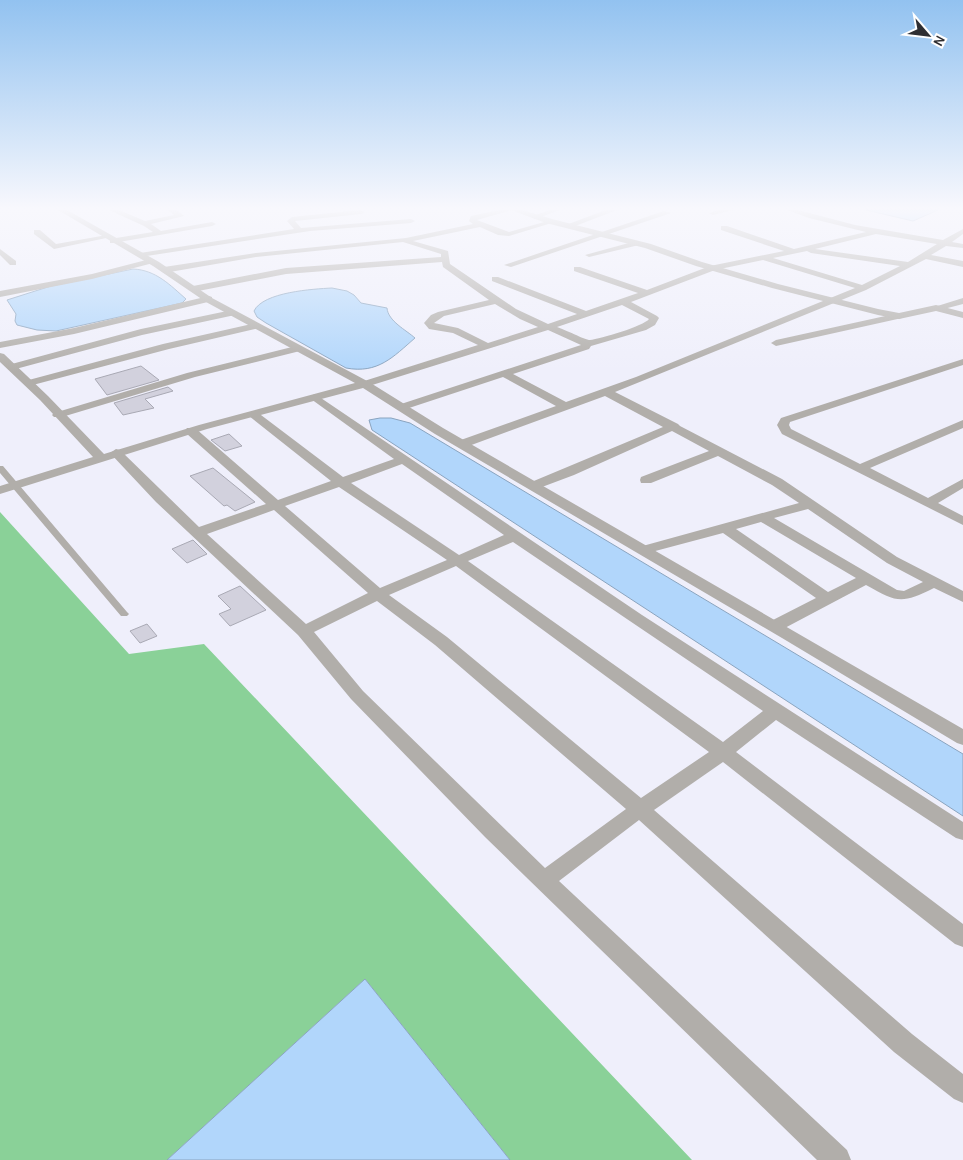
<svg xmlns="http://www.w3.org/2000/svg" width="963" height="1160" font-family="Karla,sans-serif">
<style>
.green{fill:#8ad198}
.water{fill:#b1d6fb;stroke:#8aa4bf}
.building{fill:#d2d1dd;stroke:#a9a9b4}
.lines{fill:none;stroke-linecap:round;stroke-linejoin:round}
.service{fill:#b1aeaa;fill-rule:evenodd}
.minor{fill:#b1aeaa;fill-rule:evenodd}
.tertiary{fill:#b1aeaa;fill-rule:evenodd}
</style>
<rect width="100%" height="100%" fill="#efeffb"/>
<polygon class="green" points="0,512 129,654 204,644 692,1160 510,1160 365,979 167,1160 0,1160"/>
<g class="water">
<polygon points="866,210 938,210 913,221"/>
<path d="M133,269C156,270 170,285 186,299L182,303L56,331L37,330L17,325L15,321L16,314L7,300L51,286Z"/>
<path d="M332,288L347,291L354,295L361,303L387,308C388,321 406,330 415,338C393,357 378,374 346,368L266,323L257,317L254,311C263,292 313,289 332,288Z"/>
<polygon points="380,418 391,418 410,423 963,754 963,816 372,430 369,420"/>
<polygon points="365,979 510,1160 167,1160"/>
</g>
<g class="building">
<polygon points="141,366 159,380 107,395 95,379"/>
<polygon points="168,387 173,391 145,399 154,408 123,415 114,403"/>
<polygon points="229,434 242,446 225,451 211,440"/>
<polygon points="213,468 255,502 235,511 227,505 224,506 190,476"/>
<polygon points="193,540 207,554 187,563 172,549"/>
<polygon points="240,586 266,610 230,626 219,614 231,609 218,596"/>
<polygon points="147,624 157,636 140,643 130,631"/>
</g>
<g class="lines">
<polygon class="service" points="0,466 3,466 127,612 129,614 127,616 121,616 0,473"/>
<g class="minor">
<polygon points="109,210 119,210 145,221 174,215 168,210 177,210 184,216 151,224 161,231 212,222 216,224 212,226 113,243 110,243 110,239 153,232 144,226"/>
<polygon points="360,210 365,212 361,214 295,221 301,228 411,219 415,221 411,223 310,231 140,257 136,255 140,253 294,229 287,221 292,217"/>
<path d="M499,210H512L477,220L509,232L551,220L555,222L509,236L498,235L480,227L413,241L448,251L450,264L516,309L548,324L577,314L492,281V277H498L586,311L638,293L574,271V267H580L647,290L710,266L784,251L721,230V226H727L794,249L866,232L809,218L787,210H798L855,225L943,240L963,229V234L952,242L963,244V248L946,246L931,255L963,261V267L926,259L866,290L615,392L678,424L680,426L782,479L897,557L963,591V602L934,588C901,604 898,603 866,585L781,630H769L767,626L769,622L816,598L723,533L644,554L639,553L637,550L639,547L799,503L772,485L718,456L651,483H641L640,480L641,477L709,451L672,431L574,475L534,490L527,486L529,483L663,427L605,396L466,447H458L456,444L458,441L556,406L503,377L406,409L402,410L396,407L398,405L581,345L548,330L369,386H361L360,384L361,382L478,345L453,333L429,329L424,323L431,315L438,312L489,300L443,267L442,262L286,274L193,292L189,289L193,286L286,268L441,257V254L403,242L256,257L164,273L160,270L164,267L256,253L406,238L473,224L469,221L471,216ZM876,234L937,244L908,262L815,249ZM807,251L811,253L900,266L862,285L773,258ZM763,260L855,288L636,377L566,402L513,374L589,349L591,346L646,330L655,325L659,318L657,316L631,302L715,270ZM495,304L520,319L538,327L488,343L458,328L434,323L444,316ZM622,305L649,319C644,326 600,339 590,340C585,340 564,329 557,327ZM808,509L887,563L923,582L904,591L897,590L774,518ZM761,522L856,578L828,592L736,529Z"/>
<polygon points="549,210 560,210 535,219 531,217"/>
<polygon points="606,210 617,210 570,228 563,226"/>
<polygon points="718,210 733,210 713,215 709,213"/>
<polygon points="664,211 671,213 511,267 504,265"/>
<polygon points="34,230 40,230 56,244 107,235 111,237 54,249 34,234"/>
<polygon points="636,241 640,243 639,245 589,257 585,255"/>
<polygon points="0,249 16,261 16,265 10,265 0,255"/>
<polygon points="150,259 153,259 153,263 92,279 0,297 0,291 92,274"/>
<polygon points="209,296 212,297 212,301 74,334 0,348 0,342 74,328"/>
<polygon points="963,298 963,304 936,311 931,308"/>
<polygon points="232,310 237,313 235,315 142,335 12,370 7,367 8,365 141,329"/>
<polygon points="899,313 904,316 902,318 776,346 771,343 776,340"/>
<polygon points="256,323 259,324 259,328 169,349 29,386 24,383 25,381 163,344"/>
<polygon points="296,346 300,347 300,351 195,377 62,417 54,417 52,415 54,413 187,373"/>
<polygon points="963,359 963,365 790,422 789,425 791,429 860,464 963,420 963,428 870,468 928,498 963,479 963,488 938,503 963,516 963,525 782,434 777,425 781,418"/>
<path d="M315,394L642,615L963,822V840L956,838L776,720L736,752L963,924V947L955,944L723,762L654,810L912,1034L963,1074V1103L954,1099L894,1052L639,820L559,881L847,1150L851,1160H817L485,837L351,699L298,635L156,502L110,453L116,449L120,450L199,527L266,504L187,434L185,431L187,428H195L278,500L331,481L249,416L247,414L249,412H257L343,477L394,459L311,399L309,397ZM402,464L504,535L459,555L351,483ZM339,487L447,560L380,588L285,506ZM274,510L368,593L306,624L207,534ZM513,542L763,711L723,742L468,561ZM456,566L709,752L641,798L447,637L389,595ZM377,601L435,645L626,809L545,868L363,691L314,632Z"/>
</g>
<g class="tertiary">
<polygon points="58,210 67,210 159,262 212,298 369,382 443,428 963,729 963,745 957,743 782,638 435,434 363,388 207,429 0,494 0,486 93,457 40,400 0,362 0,353 4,354 48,396 104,454 199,425 355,383 206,302 153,266"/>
<polygon points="511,210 522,210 552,219 651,244 702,262 778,284 878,309 899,313 936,305 963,312 963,318 936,311 899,319 878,315 772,288 696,266 645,248 546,223"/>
</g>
</g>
<linearGradient id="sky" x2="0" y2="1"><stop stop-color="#92c2f0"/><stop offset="0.56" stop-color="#f8f8fd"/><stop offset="1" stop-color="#f8f8fd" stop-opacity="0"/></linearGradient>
<rect width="963" height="372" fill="url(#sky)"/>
<g transform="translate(928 35) rotate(118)" stroke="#ffffff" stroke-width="4" paint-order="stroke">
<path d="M0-4L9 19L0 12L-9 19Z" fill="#2e2e32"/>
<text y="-8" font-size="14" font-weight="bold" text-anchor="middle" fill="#2e2e32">N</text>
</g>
</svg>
